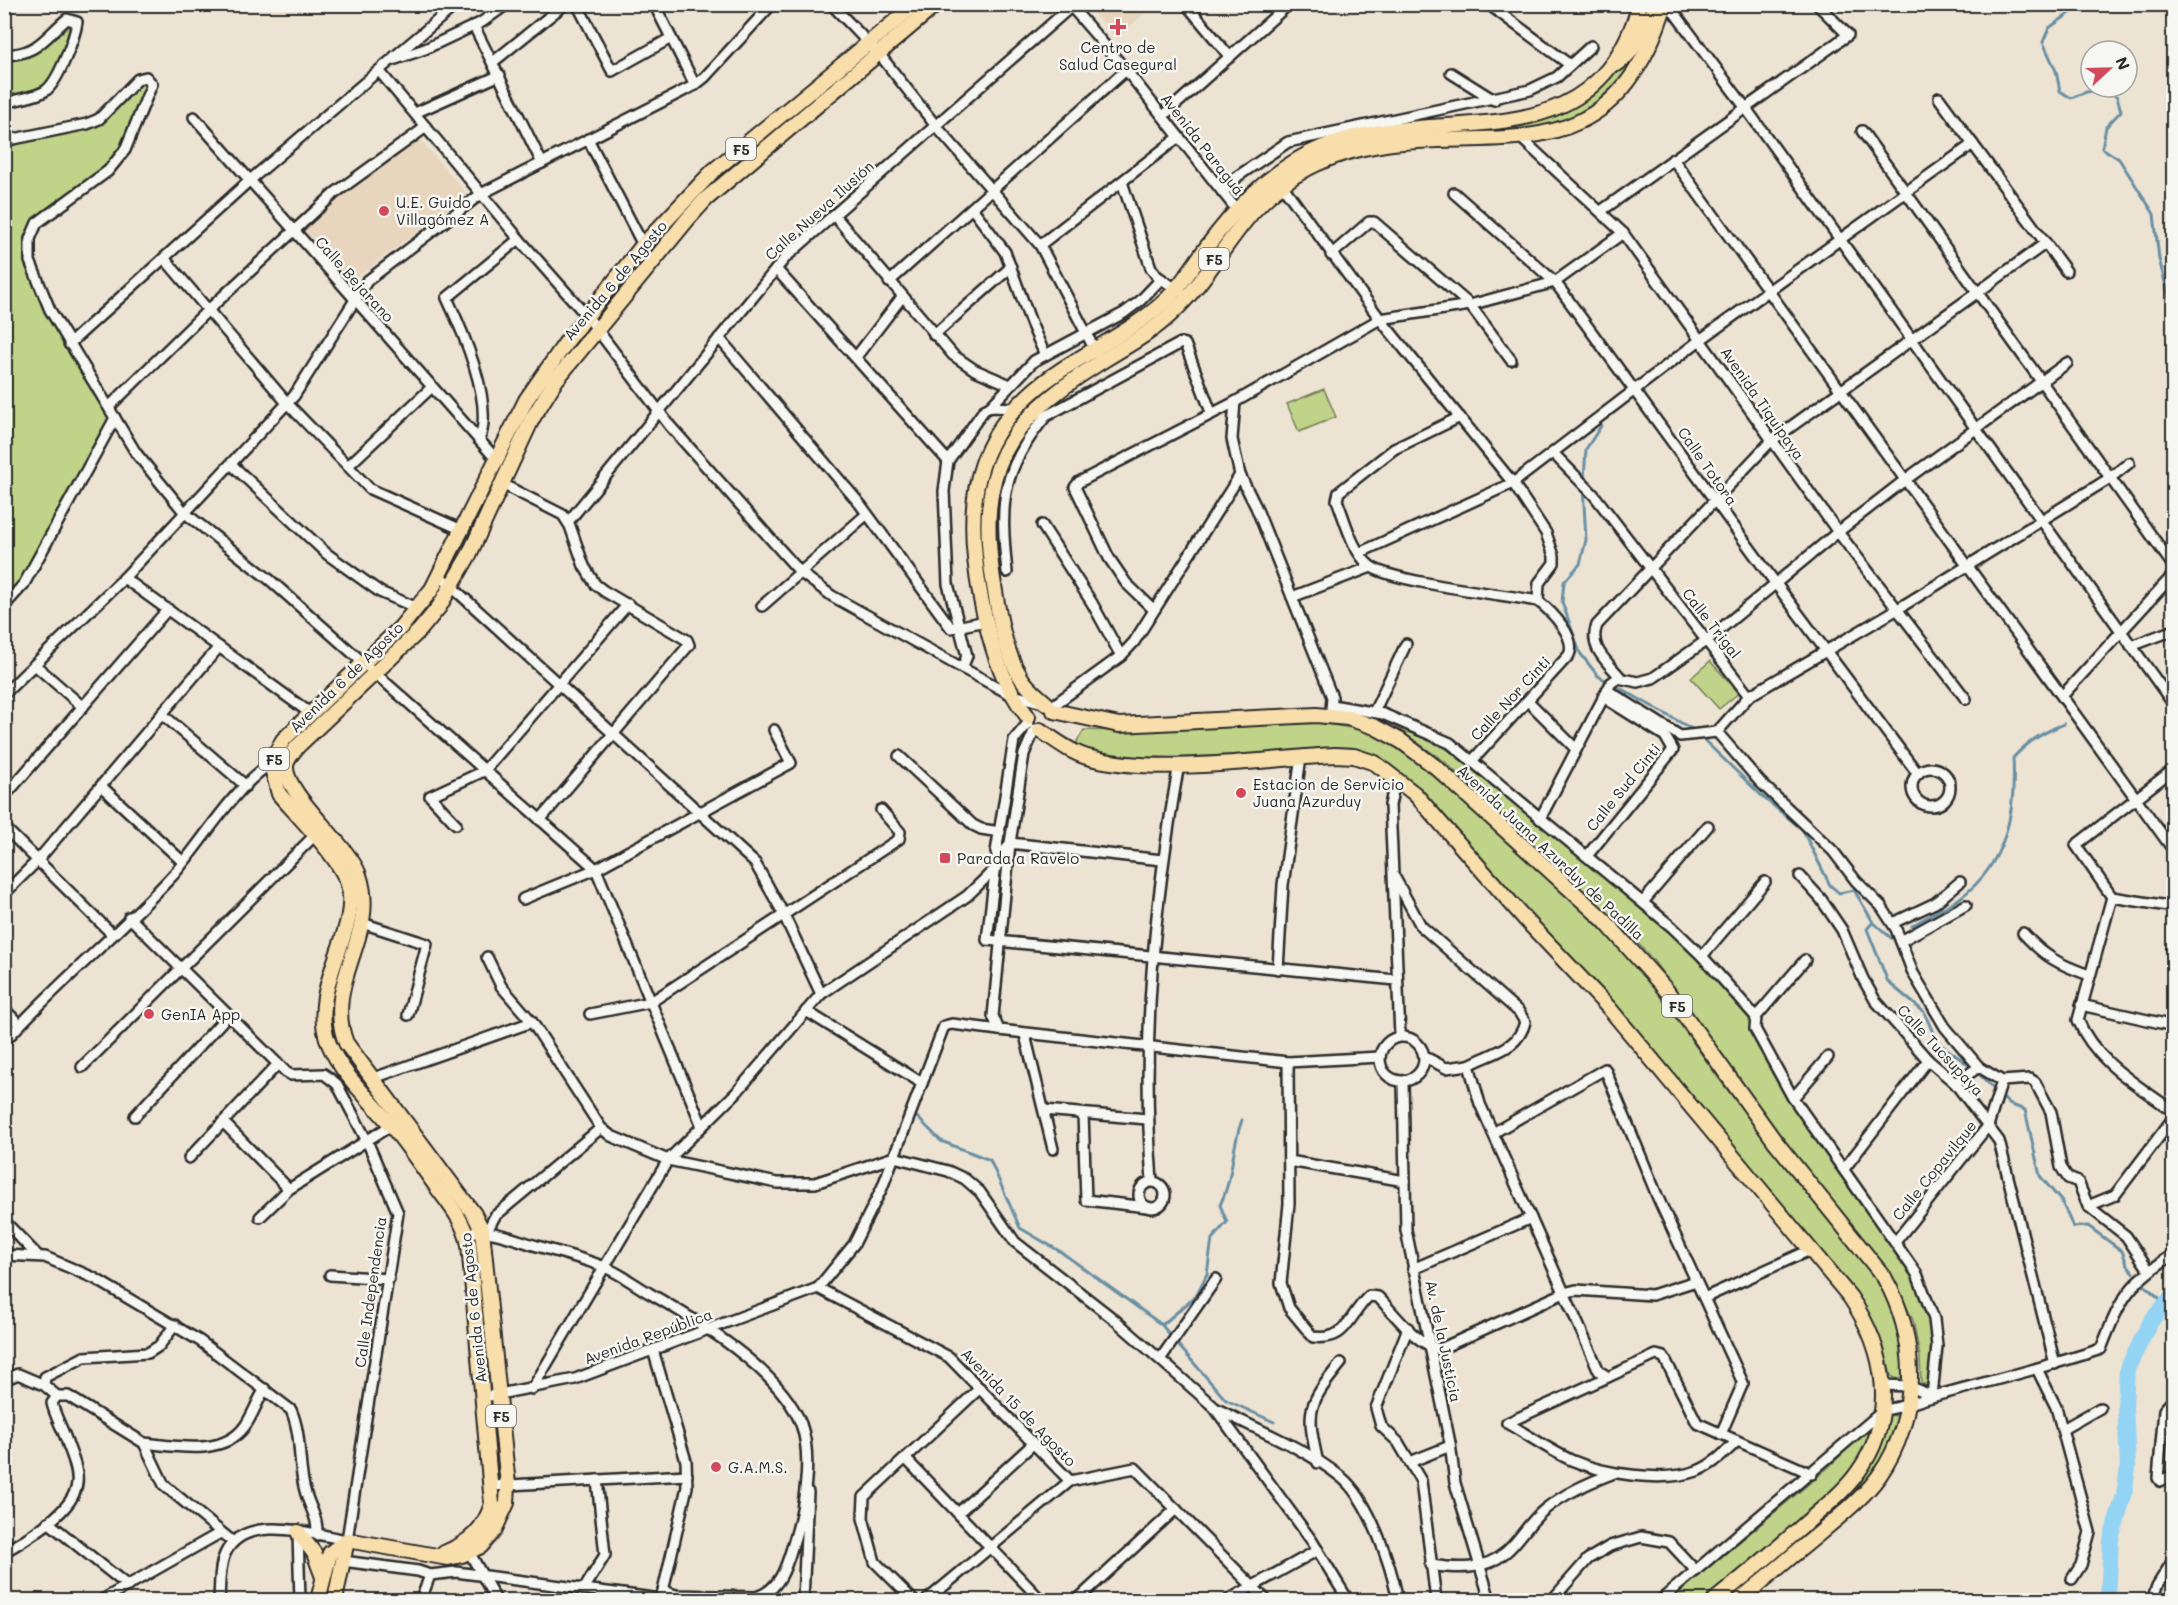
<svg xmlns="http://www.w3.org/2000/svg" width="2178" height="1605" font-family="Mali,sans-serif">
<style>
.built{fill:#e7d6bd}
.green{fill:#bfd389;stroke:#757f5a;stroke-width:1.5}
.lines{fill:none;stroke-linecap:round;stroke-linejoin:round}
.stream{stroke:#6990a4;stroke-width:3}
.river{stroke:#93d3f4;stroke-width:16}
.minor-casing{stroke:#2b2b2b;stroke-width:14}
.highway-casing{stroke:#2b2b2b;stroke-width:18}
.minor{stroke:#f6f6f2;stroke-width:9}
.highway{stroke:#f8deab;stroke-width:14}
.poi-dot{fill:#d1495b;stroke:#f6f6f2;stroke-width:2}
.labels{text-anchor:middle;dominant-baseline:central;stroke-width:5;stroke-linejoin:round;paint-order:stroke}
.shield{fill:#f6f6f2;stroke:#686867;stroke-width:1.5}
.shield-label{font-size:14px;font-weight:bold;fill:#2b2b2b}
.poi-label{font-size:15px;fill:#2b2b2b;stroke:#f6f6f2;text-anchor:start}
.street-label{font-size:15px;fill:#2b2b2b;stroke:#f6f6f2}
</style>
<rect width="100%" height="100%" fill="#ede3d3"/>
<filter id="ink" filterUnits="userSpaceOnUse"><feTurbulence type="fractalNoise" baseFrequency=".0167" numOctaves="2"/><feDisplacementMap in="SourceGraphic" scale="12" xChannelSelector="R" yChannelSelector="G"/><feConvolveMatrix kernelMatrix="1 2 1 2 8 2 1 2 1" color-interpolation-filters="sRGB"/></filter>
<g filter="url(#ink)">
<g class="built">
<polygon points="1086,5 1154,5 1117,38"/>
<polygon points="418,137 467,194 352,281 302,228"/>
</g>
<g class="green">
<polygon points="67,19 77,22 48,90 5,104 5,55 22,54"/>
<path d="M1634,51L1639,55C1630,68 1620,85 1608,95C1559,137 1503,132 1443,136L1442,131C1490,128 1539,129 1580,101C1589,95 1596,86 1604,79C1617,70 1625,64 1634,51Z"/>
<polygon points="861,56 864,61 696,202 664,238 660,234 698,192"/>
<polygon points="138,79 152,84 135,128 108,171 38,223 30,261 50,310 115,418 31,568 5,606 5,141 87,124"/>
<path d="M1094,356L1096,359C1078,370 1059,381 1042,394C943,478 986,585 1022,687L1014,690C983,601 953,502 1014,418C1034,391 1067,374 1094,356Z"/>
<polygon points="1324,389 1336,417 1299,432 1287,404"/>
<polygon points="498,469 504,472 454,575 448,572"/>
<polygon points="1710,661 1739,693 1719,709 1691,678"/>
<polygon points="1320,723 1364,730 1414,758 1571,900 1637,964 1719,1079 1883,1288 1901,1331 1905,1375 1897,1379 1891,1376 1884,1347 1866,1309 1604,992 1549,936 1408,781 1326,750 1150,759 1100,755 1078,747 1077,741 1084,730 1124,731"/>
<polygon points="1395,727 1443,746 1596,867 1691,949 1751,1016 1759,1043 1782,1091 1912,1271 1925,1299 1935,1346 1929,1384 1921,1384 1920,1357 1913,1320 1890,1273 1800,1163 1653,960 1627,931 1444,761"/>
<path d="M328,1007L333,1008L341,1046L389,1108L385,1111C355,1075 332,1056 328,1007Z"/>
<path d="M1888,1415L1900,1416C1892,1443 1880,1464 1864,1487L1733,1600H1724L1874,1458L1882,1441Z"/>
<polygon points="1876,1420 1866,1449 1847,1479 1756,1559 1706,1600 1670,1600 1830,1466"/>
</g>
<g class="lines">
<g class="stream">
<polyline points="2083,4 2049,28 2043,42 2056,71 2060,91 2071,98 2086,92 2106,89 2117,97 2121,111 2106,127 2102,148 2119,159 2154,214 2159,259 2174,317"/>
<polyline points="1584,479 1586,449 1601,426"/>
<polyline points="1583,486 1586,540 1580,564 1564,582 1562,602 1580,653 1598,676 1605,680"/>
<polyline points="1618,687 1692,729"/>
<polyline points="1705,741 1764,798 1802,829 1830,885 1839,893 1854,890 1873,922 1867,929 1888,982 1924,1012 1937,1042 1969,1065"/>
<polyline points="1873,922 1891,938"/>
<path d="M1912,926C1927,916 1945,908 1960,898C2006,864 2016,813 2013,758C2028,741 2044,732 2064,724"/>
<polyline points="1980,1075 1996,1091"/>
<polyline points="2000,1095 2009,1104 2025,1110 2040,1176 2062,1202 2073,1227 2088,1226 2122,1251 2127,1264 2134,1273"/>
<polyline points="917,1117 941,1141 990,1160 1020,1228 1061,1252 1162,1325 1169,1334"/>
<polyline points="2144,1285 2166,1304"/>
<path d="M1162,1325L1196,1296L1207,1274L1212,1239L1227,1222L1220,1205C1234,1177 1231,1149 1242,1120"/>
<polyline points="1179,1346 1226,1400 1274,1422"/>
</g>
<polyline class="river" points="2108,1600 2111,1539 2124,1495 2128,1468 2125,1407 2127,1369 2151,1321 2174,1294"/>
<defs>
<g id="minor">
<polyline points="577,4 612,71 671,38"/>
<polyline points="654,4 695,85"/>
<polyline points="831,4 880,55 936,126 1040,245 1097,354"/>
<polyline points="1069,4 1126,70 1240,214"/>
<polyline points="1186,4 1230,57"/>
<polyline points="1488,4 1570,65"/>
<polyline points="1668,4 1745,107 2174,705"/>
<polyline points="474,26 542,163"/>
<path d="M4,55C38,54 43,39 67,19L77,22C75,37 58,83 45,91C34,98 17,98 4,104"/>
<polyline points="394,57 457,4"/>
<polyline points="493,62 565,4"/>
<polyline points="380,72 519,239 587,316 670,426 801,573 832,596 962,668 1010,694 1043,703"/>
<polyline points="1451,73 1494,100"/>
<polyline points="1939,98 2066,271"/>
<polyline points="415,113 500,75"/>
<polyline points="1163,116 1289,4"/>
<polyline points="194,117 496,459"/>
<polyline points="1862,131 2174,567"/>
<polyline points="1521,138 1623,233 1838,532 1966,699"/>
<polyline points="588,139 643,245"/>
<polyline points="4,141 87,124 99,119 138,79 146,77 152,84 125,150 108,171 37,223 30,239 30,261 50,310 136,453 185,513 270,580 596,869 702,1126"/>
<polyline points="1673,159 2174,851"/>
<polyline points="1122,182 1151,268 1157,276 1179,291"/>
<polyline points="1282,185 1380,319 1513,483 1546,533 1554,556 1554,563 1539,583 1538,601"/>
<polyline points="1223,193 1238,176 1288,142 1530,90 1557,77 1591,46"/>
<polyline points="1454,193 1555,282 1776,584 1918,774"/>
<polyline points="972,208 1005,252 1031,323 1045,355"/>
<polyline points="1601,211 1848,35 1817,4"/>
<polyline points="834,215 953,355 975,370 1010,385"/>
<polyline points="1040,245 1179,137"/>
<polyline points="1331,255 1369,222 1374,222 1470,305 1511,360"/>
<polyline points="164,258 287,403 370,489 462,530"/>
<polyline points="776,269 948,461"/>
<polyline points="889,282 1126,70"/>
<polyline points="934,335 1011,267"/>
<polyline points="719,338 860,504 951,628 986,621"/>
<polyline points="69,344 249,181 390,61 425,49 482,22 507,4"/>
<polyline points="856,357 902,297"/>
<polyline points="1235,402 1232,439 1240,475 1256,507 1332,697 1331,710"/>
<polyline points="109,407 207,311 335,193 426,127"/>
<polyline points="990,407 1034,361 1124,313 1140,301 1161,279"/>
<path d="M1460,417L1394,449L1339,492L1337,500C1345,520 1352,551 1370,566C1391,582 1506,595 1538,601C1552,612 1577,637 1569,655L1472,761"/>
<path d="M479,440C495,404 463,332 447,298L519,239"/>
<polyline points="1553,453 1594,495 1749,696"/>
<polyline points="231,464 327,554 380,592 417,608"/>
<polyline points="348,466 432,387"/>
<polyline points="502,484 563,515 570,526 584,566 595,584 604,591 687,640 689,645 540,820"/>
<polyline points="568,522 786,257 1074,4"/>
<polyline points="1042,525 1092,603 1121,656"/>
<polyline points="1359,553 1513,483 1700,340 1973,144"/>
<path d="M1007,572C1000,504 1000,471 1046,416L1181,343L1185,344L1211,412"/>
<polyline points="440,576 755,863 783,913 821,994"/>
<polyline points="124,578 310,713"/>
<polyline points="1292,597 1371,567"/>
<polyline points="4,606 24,584 115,418"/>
<polyline points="762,606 867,514"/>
<polyline points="1153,609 1126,583 1109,558 1075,487 1079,482 1235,402 1380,319 1470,305 1555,282 1623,233"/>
<polyline points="2131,646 2174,630"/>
<polyline points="35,665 83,707"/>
<polyline points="962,668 967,656 948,584 944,491 948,461 984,410 990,407 1016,408"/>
<path d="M1621,678C1607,661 1588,648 1597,625L1771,441L2046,243"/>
<polyline points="1607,690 1680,736 1717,732"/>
<polyline points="4,694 124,578 294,396 367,281 481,194 695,85 705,77 772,4"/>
<polyline points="2063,695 2174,574"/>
<polyline points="1528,701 1576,749"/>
<polyline points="1332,705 1383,714 1450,743 1672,927 1702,956 1756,1017 1755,1029 1793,1098 1917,1274 1934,1319 1937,1346 1932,1396"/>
<polyline points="1051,707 1121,656 1134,642 1240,475"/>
<polyline points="1374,712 1406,644"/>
<polyline points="162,714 219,647"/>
<polyline points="899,756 973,825 981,829 1000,832"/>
<circle cx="1931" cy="787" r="19"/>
<polyline points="2174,769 2076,845 2112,897 2174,907"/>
<polyline points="1396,778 1390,805 1400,1036"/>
<polyline points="101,786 183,862"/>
<polyline points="4,797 168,609"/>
<polyline points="1540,819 1611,683 1618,678 1638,682 1653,678 1707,640 1838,532 1905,480 2067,363"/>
<polyline points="456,824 430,796 484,771 628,604"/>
<polyline points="4,827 112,934"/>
<polyline points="998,847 987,940 1396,980"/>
<polyline points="996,852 1014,740 1029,722"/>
<polyline points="1587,856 1673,750 1665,736 1603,697"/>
<polyline points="1162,860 1010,843 993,1016 999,1030 1288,1062 1380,1057"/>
<polyline points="1800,876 1821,899 1842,930 1863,979 1875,1000 1928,1060 1955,1083 1999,1141 2055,1364"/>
<path d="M1395,878L1421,926L1519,1012L1525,1022C1518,1050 1493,1052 1469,1065"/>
<polyline points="4,894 38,860 162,714 246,786"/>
<path d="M2112,897L2078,1020C2096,1063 2138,1085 2174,1112"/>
<polyline points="523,899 596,869 791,763 774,730"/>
<polyline points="1643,902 1708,826"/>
<path d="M129,917L286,1072L291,1075L324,1074L337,1084L367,1141L398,1213L347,1540C313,1534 244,1512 225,1554C219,1567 220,1586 219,1600"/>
<polyline points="362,923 427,944 408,1015"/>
<polyline points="1893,923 1935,903 1960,882"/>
<path d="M2023,933C2045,957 2058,964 2089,975"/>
<polyline points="1901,941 1966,905"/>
<polyline points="1702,956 1765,882"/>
<polyline points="487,957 501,986 532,1022 601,1128 611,1136 668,1160 777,1183 815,1183 894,1157 948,1171 965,1179 980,1192 1015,1242 1115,1320 1214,1407 1312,1541 1348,1600"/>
<polyline points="1278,969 1283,885 1301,757"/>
<polyline points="2081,1005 2174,1026"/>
<polyline points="4,1009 20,1025"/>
<polyline points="806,1011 922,1083"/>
<polyline points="590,1014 651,1002 899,839 900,832 881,810"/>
<polyline points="1756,1017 1805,960"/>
<polyline points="1025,1035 1053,1149"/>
<circle cx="1402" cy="1059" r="22"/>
<path d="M4,1042C57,983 120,933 174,874C206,837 233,788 274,761"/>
<polyline points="1425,1057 1446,1068 1469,1065 1480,1104 1599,1371 1608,1377 1656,1355 1664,1357 1697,1423 1812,1474"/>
<path d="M1288,1062L1289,1204L1281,1283L1289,1308L1313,1337C1348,1341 1347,1317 1369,1296L1378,1297C1396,1315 1415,1344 1440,1349L1564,1293L1576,1290L1652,1295L1696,1281"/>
<polyline points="82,1067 314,836"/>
<polyline points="1979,1067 2002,1081 2030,1079 2035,1082 2051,1112 2061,1167 2068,1178 2078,1182 2088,1206 2126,1236 2149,1270"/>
<polyline points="371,1079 532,1022"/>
<polyline points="1403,1082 1406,1230 1450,1443 1455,1483 1490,1600"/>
<polyline points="1955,1083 1979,1067 1945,1027 1913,973 1896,929 1881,906 1856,881 1833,851 1760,782 1717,732 1749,696 1896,610 2110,478 2129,463"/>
<polyline points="1793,1098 1828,1057"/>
<polyline points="1044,1110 1147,1119"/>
<polyline points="1083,1114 1086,1200 1147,1207"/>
<polyline points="135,1116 228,1015"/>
<polyline points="223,1122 289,1189"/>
<polyline points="1493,1133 1605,1069 1658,1198 1743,1383 1721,1434"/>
<polyline points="189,1158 278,1064"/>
<polyline points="1289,1161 1405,1181"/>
<polyline points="1844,1169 1928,1060"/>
<path d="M1152,1181C1141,1039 1154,904 1179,764"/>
<circle cx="1152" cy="1195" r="13"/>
<polyline points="2088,1206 2115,1195 2174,1117"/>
<polyline points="260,1217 289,1189 395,1123"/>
<polyline points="4,1221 38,1256"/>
<polyline points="487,1231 495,1216 601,1128"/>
<path d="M467,1233C491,1228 513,1239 537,1246C558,1252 581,1258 602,1266C618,1272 634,1284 649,1293C698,1321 780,1370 801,1424C813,1457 804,1509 794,1541C787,1564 781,1590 756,1597L676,1595L663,1591"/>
<polyline points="1896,1241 1988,1126 2002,1081"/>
<path d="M4,1255L45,1257L94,1278L200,1341L291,1410C303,1437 297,1467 306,1494C311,1510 318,1518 317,1535"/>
<polyline points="1413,1269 1531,1218"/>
<polyline points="330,1275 389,1279"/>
<polyline points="818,1288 949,1357 1070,1481"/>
<polyline points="1704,1298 1810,1250"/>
<polyline points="1408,1328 1376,1408 1381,1426 1398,1442 1421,1481 1436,1600"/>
<polyline points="653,1350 686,1461 687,1487 661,1600"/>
<polyline points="1161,1358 1216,1279"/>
<polyline points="2037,1369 2056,1407 2090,1532 2081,1565 2072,1579"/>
<path d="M1608,1377L1507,1423C1528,1435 1549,1450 1571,1460C1603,1474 1663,1483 1697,1471C1713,1465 1725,1453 1737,1441"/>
<polyline points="4,1380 18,1374 44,1385"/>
<polyline points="1883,1385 1909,1386 1932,1396"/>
<polyline points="532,1389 668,1160 736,1093 821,994 967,896 995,869 1010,843 1024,754 1035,729"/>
<polyline points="57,1396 44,1385 45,1377 84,1357 148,1353 159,1346 175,1325"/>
<polyline points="484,1397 575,1379 818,1288 854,1244 882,1188 944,1026 952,1024 999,1030"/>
<polyline points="2174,1399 2164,1410 2158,1478 2160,1481 2174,1475"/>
<path d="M1217,1409C1258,1430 1305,1448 1341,1477C1370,1500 1391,1566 1398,1600"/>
<polyline points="2063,1429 2100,1408"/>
<path d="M144,1443C175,1446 223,1457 245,1426C253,1415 257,1401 265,1389"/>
<polyline points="905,1458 1041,1600"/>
<polyline points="1410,1462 1450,1446"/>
<path d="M1318,1463C1306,1410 1307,1405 1341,1363"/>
<polyline points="492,1486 687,1475"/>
<polyline points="958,1513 1033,1444"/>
<polyline points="48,1522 128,1586"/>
<polyline points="298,1534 300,1600"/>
<polyline points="467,1548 496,1600"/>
<path d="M4,1552C26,1539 75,1511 77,1483C79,1470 71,1454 67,1442C63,1429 55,1417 52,1403L57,1396H68L144,1443L164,1485L233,1542"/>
<polyline points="343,1561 418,1571 430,1575 456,1572 584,1589 605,1555 597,1480"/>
<path d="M1430,1565C1457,1569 1484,1571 1506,1552C1520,1540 1529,1522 1544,1510C1565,1493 1588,1483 1614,1473"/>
<polyline points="584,1589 661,1599"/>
<polyline points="102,1600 220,1533"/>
<polyline points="421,1600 430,1575"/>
<polyline points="803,1600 808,1492"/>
<polyline points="913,1600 875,1562 863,1518 864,1497 980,1388"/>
<polyline points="927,1600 1070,1481 1135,1468 1266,1600"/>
<polyline points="1077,1600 1176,1509"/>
<polyline points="1228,1600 1318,1550"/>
<polyline points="1552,1600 1588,1559 1610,1546 1641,1537 1669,1542 1696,1571"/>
<path d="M1661,1600L1884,1410C1906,1407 1924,1398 1946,1393C1998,1379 2050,1366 2101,1349C2121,1298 2127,1284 2174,1254"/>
<polyline points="2152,1600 2157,1586 2174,1559"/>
</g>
<g id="highway">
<path d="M1617,64C1640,49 1641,21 1661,4"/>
<path d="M1047,704C1038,696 1026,687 1020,676C1003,648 998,610 993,579C976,470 1006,422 1096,365C1121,349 1149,335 1171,314C1223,266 1238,205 1308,168C1446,95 1601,214 1665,4"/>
<path d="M1054,711L1119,725L1316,715L1348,718L1375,727L1401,741L1437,768L1604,920L1667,991L1774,1140L1884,1277C1919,1339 1920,1417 1879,1476C1863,1498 1841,1515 1820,1533C1793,1555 1766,1578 1740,1600"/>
<path d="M1028,717C1000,681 990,643 981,599C966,520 967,450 1031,393C1071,357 1125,338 1165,301C1181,286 1193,266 1206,248C1235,209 1265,177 1308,154C1427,93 1590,178 1640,4"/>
<path d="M1040,730C1055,740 1070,752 1087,757C1155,776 1263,759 1335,755L1354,756L1375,763L1415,794L1525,919L1609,1008L1850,1297C1886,1350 1898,1417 1858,1472C1844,1492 1824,1507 1806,1523C1776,1550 1746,1575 1715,1600"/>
<polyline points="298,1532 314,1553 323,1577"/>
<path d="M444,1553C469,1543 484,1530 492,1504L469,1245C464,1221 450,1205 436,1186C421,1165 406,1143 390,1124C369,1098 342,1075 329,1044C306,989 362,930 348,884C340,858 298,816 279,794L273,772L277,751L283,740L401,627L432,589L526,400L567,341L643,245L712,172L916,4"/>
<path d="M318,1600L330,1553L347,1540L448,1558L462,1555L481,1546L494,1531L507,1503L508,1485L482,1230L474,1214L346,1043C322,981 380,936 359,875C348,844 284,794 286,766C287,758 293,752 298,746L420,630L439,607L469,555L532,419L556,380L687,220L706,199L937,4"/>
<polyline points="335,1600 347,1540"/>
</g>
</defs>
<use href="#minor" class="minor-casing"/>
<use href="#highway" class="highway-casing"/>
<use href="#minor" class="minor"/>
<use href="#highway" class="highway"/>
</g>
</g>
<g class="poi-dot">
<path d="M1115 18h6v6h6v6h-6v6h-6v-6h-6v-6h6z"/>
<circle cx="384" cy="211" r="6"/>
<circle cx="1241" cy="793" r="6"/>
<rect x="939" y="852" width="12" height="12" rx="3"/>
<circle cx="149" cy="1014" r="6"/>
<circle cx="716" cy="1467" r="6"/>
</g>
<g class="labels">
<g class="shield">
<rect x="726" y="138" width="30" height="22" rx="4.5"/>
<rect x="1199" y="248" width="30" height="22" rx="4.5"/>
<rect x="259" y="748" width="30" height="22" rx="4.5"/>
<rect x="1662" y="995" width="30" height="22" rx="4.5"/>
<rect x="486" y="1405" width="30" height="22" rx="4.5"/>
</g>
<g class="shield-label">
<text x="741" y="149">F5</text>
<text x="1214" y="259">F5</text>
<text x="274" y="759">F5</text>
<text x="1677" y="1006">F5</text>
<text x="501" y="1416">F5</text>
</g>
<g class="poi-label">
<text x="1118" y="47" text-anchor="middle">Centro de<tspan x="1118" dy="17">Salud Casegural</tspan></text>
<text x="396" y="202">U.E. Guido<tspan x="396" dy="17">Villagómez A</tspan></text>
<text x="1253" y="784">Estacion de Servicio<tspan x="1253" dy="17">Juana Azurduy</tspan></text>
<text x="957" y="858">Parada a Ravelo</text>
<text x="161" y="1014">GenIA App</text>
<text x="728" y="1467">G.A.M.S.</text>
</g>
<g class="street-label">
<text transform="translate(1203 144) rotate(52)">Avenida Paraguá</text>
<text transform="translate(819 210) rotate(-42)">Calle Nueva Ilusión</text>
<text transform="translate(355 279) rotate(48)">Calle Bejarano</text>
<text transform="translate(615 280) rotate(-50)">Avenida 6 de Agosto</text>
<text transform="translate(1763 403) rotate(55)">Avenida Tiquipaya</text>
<text transform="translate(1708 466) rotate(55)">Calle Totora</text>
<text transform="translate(1712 623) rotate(52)">Calle Trigal</text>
<text transform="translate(346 677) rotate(-44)">Avenida 6 de Agosto</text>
<text transform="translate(1510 698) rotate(-47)">Calle Nor Cinti</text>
<text transform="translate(1623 787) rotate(-51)">Calle Sud Cinti</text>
<text transform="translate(1551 852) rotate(43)">Avenida Juana Azurduy de Padilla</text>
<text transform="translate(1941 1050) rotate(47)">Calle Tucsupaya</text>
<text transform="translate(1934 1170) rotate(-51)">Calle Copavilque</text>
<text transform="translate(370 1292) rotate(-82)">Calle Independencia</text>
<text transform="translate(473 1308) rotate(-96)">Avenida 6 de Agosto</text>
<text transform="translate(648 1336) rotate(-20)">Avenida República</text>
<text transform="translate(1444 1341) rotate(78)">Av. de la Justicia</text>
<text transform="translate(1019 1407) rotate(46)">Avenida 15 de Agosto</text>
</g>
</g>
<rect width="2178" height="1605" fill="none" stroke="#f6f6f2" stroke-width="24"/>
<rect x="12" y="12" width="2154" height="1581" fill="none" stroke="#2b2b2b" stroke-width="2" filter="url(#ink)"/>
<g transform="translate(2109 69) rotate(68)"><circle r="28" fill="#f6f6f2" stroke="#a5a5a2" stroke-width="1.5"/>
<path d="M0-4.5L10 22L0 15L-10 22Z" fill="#d1495b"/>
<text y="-9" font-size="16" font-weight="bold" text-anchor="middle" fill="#2b2b2b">N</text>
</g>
</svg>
